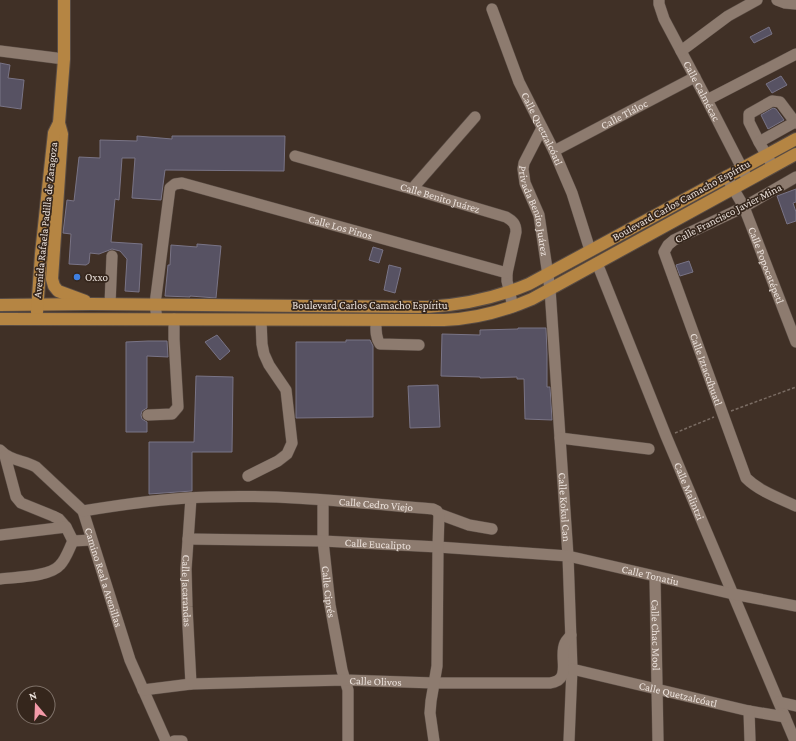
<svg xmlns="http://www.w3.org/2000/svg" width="796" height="741" font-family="'Crimson Pro',serif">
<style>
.building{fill:#575263;stroke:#797486}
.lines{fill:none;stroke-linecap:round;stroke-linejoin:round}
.minor-casing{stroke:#594c44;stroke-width:12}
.major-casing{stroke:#594c44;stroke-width:14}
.path{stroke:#7a6c63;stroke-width:1.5;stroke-dasharray:3 2;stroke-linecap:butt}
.minor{stroke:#8d7b6f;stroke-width:11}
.major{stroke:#b58543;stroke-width:12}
.shop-dot{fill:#3f7fe0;stroke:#35261c;stroke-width:1.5}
.labels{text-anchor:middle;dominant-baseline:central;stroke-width:3.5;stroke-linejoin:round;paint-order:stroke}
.street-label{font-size:11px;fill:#ebe1db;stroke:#35261c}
.poi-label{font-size:11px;fill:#ebe1db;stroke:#35261c;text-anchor:start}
</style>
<rect width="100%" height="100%" fill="#403026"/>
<g class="building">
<polygon points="769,27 772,34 754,43 750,37"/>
<polygon points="0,63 10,65 8,78 24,80 21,109 0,106"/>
<polygon points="781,76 787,85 772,93 766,84"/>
<polygon points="773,108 776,109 784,120 768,129 761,115"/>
<polygon points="137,136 172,139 172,136 285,136 284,171 165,170 161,200 132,198 135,158 122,158 119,200 115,199 111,242 142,244 139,292 125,291 127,259 120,251 112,249 99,254 90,253 89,263 86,265 69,264 71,234 63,233 67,200 74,201 79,157 100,158 100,140 137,141"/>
<polygon points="796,189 796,202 793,203 796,212 796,221 787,224 777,196"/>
<polygon points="197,244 221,246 216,298 190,296 190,297 165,296 168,265 170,265 171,245 197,247"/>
<polygon points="373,247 383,250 379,263 369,260"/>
<polygon points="689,261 693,272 680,276 676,265"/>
<polygon points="389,265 401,268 395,293 384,290"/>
<polygon points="518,328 546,328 547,354 547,387 550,387 552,420 525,419 524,379 517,379 517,377 480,378 480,377 441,376 442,334 480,335 480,330 518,329"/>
<polygon points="217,335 230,351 220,360 205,342"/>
<polygon points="346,340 370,340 373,346 373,417 296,418 296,342 346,342"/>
<polygon points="148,341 167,341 168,357 147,356 147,408 142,411 141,415 142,419 147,422 147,432 126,432 126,342"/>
<polygon points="196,376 233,377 232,452 192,452 192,491 149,494 149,442 194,442"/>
<polygon points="438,385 440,427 410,428 408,386"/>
</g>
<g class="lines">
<defs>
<g id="minor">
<path id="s1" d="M659,0V4L664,19L707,100L746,176"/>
<polyline points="777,0 785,3 796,4"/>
<path id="s2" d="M492,9L519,82L554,151L572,193L590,250"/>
<polyline points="0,51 64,59"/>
<polyline points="681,51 728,16 757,0"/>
<polyline points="707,100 796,54"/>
<path id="s3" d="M542,128L524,163L523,169L525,183L539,215L550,289L568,556L572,669L569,741"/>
<polyline points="759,142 749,122 749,114 772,101 780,102 795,122"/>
<path id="s4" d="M554,151L695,77"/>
<path id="s5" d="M295,156L412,189L506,217C513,221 516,224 516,232L507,273V281L513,307"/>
<polyline points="771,163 759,142 795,122 796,123"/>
<path id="s6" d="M726,176L744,207L796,342"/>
<path id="s7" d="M796,177L744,207L674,240L668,245L664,252L746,478C759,491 779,498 796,506"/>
<polyline points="412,189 475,117"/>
<path id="s8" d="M597,263L666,436L795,741"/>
<polyline points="110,304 112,256"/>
<path id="s9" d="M157,319L155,304L170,188L175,184L182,183L507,273"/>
<path d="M376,320C376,328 375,337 380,344L419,345"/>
<polyline points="148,415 172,414 178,407 174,339 174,319"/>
<polyline points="560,438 649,449"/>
<path id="s10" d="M0,450C10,461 24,460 36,467L83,511L130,660L166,741"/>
<polyline points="5,456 16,497 21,503 53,516 59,519 66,527"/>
<polyline points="248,476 278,461 287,454 292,443 286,390 269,365 264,354 262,344 261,320"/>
<path id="s11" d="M191,498L186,569L187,607L191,684"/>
<path id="s12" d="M323,501V541L330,605L342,670L348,690V741"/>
<path id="s13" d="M83,511C125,504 167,498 209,497C284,494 359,503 433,509L437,511L439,514L469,525L492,529"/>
<polyline points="0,535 66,527 73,541 91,540"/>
<path id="s14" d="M188,539L323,541L438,547L568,556L733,594L796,606"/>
<path id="s15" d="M655,577L658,741"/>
<path d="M0,579C15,577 50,577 60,565C66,559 69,549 73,541"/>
<path id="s16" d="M572,669L749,711L785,717"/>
<path id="s17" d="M143,690L191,684L345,680L434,683H550C573,680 558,657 565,643C566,640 569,638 571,635"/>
<polyline points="779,702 796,706"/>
<polyline points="749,711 750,741"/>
<polyline points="174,741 182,741"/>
<polyline points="434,741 430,713 431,701 437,666 438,547 439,514"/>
</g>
<g id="major">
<polyline points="64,0 64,59 59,123 62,134 52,279 54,286 58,291 85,301"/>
<path d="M0,305L92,304L427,307C463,305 496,298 529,284L796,139"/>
<polyline points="37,312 41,254 54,133 59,123"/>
<path d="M0,319L444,320C474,319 504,311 532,299L796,154"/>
</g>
</defs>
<use href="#minor" class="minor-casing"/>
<use href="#major" class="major-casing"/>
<g class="path">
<polyline points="731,411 796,387"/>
<polyline points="675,433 714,417"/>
</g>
<use href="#minor" class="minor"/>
<use href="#major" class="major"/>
</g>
<circle class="shop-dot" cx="77" cy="277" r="4"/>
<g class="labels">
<g class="street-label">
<text stroke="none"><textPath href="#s1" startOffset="101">Calle Calmécac</textPath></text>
<text stroke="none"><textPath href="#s4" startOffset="79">Calle Tláloc</textPath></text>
<text stroke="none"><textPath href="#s2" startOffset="130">Calle Quetzalcóatl</textPath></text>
<text stroke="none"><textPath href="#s5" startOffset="151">Calle Benito Juárez</textPath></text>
<text transform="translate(681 200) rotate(-29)">Boulevard Carlos Camacho Espíritu</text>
<text stroke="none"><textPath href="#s3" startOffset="89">Privada Benito Juárez</textPath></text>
<text transform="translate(728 213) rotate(-27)">Calle Francisco Javier Mina</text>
<text transform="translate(45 220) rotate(-84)">Avenida Rafaela Padilla de Zaragoza</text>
<text stroke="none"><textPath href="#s9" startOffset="310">Calle Los Pinos</textPath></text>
<text stroke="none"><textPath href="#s6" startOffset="98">Calle Popocatépetl</textPath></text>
<text x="370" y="305">Boulevard Carlos Camacho Espíritu</text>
<text stroke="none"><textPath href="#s7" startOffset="278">Calle Iztaccíhuatl</textPath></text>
<text stroke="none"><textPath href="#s8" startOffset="246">Calle Malintzi</textPath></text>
<text stroke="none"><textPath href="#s13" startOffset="294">Calle Cedro Viejo</textPath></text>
<text stroke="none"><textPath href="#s3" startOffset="388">Calle Kokul Can</textPath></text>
<text stroke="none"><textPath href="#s14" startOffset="190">Calle Eucalipto</textPath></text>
<text stroke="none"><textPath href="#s14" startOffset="465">Calle Tonatiu</textPath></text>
<text stroke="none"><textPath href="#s10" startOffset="174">Camino Real a Arenillas</textPath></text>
<text stroke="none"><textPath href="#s11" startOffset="93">Calle Jacarandas</textPath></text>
<text stroke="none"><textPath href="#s12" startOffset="91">Calle Ciprés</textPath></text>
<text stroke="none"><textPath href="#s15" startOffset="58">Calle Chac Mool</textPath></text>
<text stroke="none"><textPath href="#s17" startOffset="233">Calle Olivos</textPath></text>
<text stroke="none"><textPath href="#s16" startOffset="109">Calle Quetzalcóatl</textPath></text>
</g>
<g class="poi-label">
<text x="85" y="277">Oxxo</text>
</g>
</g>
<g transform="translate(36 705) rotate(341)"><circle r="19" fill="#35261c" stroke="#7e7168"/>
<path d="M0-3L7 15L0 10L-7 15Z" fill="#f39aa8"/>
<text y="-6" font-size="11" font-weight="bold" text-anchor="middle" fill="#ebe1db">N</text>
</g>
</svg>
